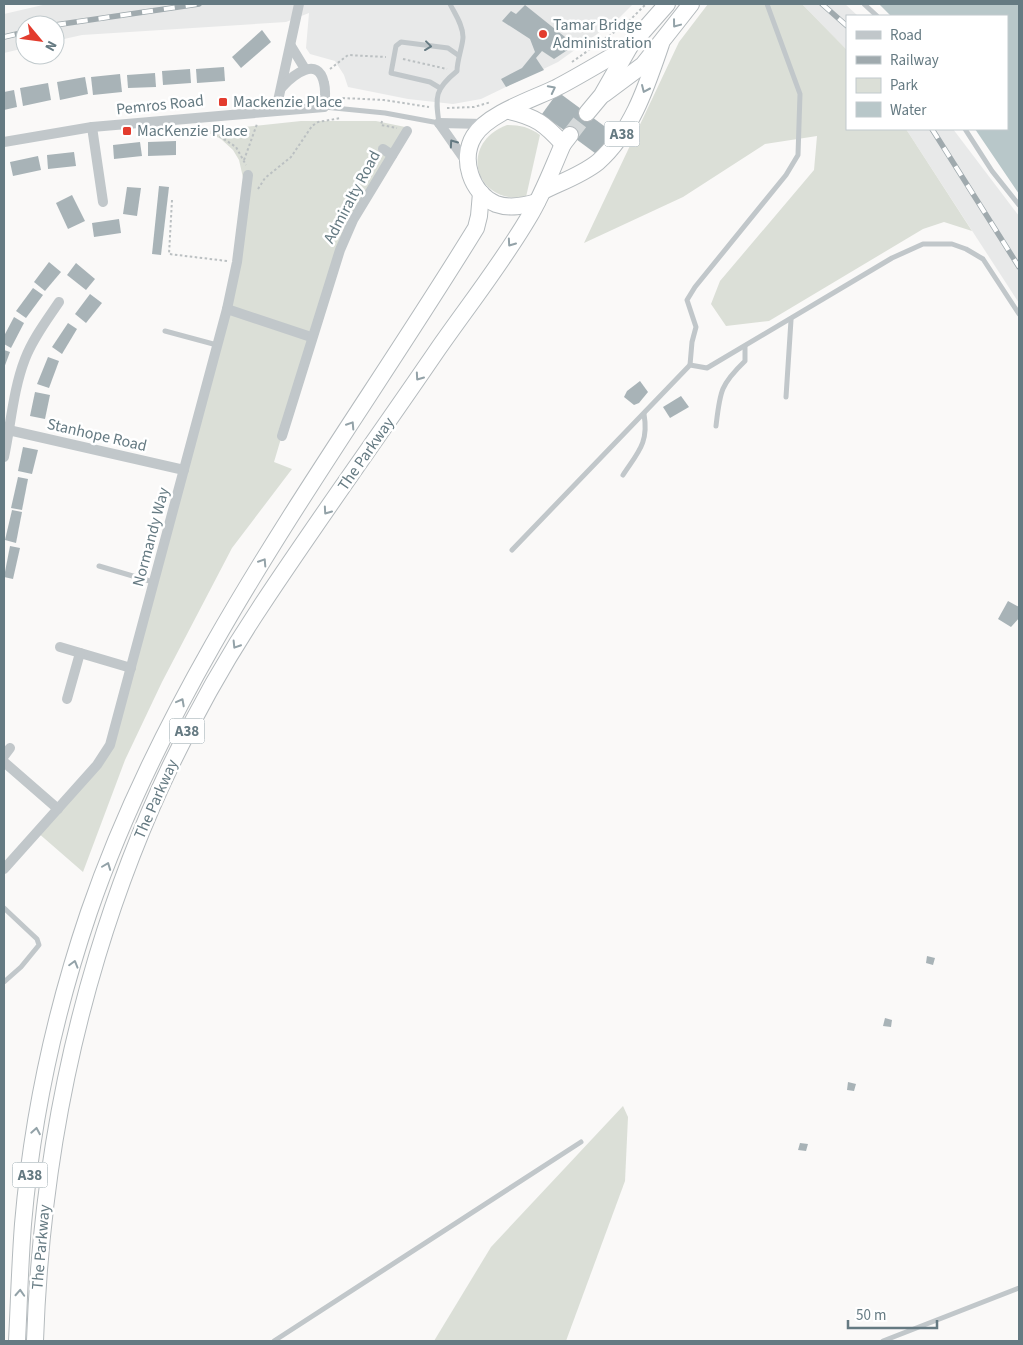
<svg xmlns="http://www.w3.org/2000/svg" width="1023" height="1345" font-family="'Source Sans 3',sans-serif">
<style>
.built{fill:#e8e9e9}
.green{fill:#dbdfd7}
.water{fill:#b8c7c9}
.building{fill:#a8b3b7}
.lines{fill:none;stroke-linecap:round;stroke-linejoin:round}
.trunk-tunnel{stroke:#d5d9da;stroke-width:16;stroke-dasharray:16 8;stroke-linecap:butt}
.trunk-casing{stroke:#b4babd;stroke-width:18}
.path{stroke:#bbc0c2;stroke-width:2;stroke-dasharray:2.5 2.5;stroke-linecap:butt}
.service{stroke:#c1c7ca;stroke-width:5}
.minor{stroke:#c1c7ca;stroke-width:10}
.trunk{stroke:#fff;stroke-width:16}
.rail-casing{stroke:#a0aaae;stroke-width:5.5}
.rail{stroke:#fff;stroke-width:4;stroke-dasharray:11;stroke-linecap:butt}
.oneway{stroke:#93a2a8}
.oneway2{stroke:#657a82}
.poi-dot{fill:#e33c2e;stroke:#fff;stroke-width:2}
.labels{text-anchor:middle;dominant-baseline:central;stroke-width:5;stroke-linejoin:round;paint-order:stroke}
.shield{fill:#fff;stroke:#93a2a8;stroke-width:1}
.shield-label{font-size:15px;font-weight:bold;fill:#657a82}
.poi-label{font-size:16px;fill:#657a82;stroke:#fff;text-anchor:start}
.street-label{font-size:16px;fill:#657a82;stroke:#fff}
</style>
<rect width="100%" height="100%" fill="#faf9f8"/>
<g class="built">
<polygon points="47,4 633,4 618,19 558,62 481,99 453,104 408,99 348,87 344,75 335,61 310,54 306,48 309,13 286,22 82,35 55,41 55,25 25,25 25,48 4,53 4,14"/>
<polygon points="802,4 845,4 858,16 847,16 847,50"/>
<polygon points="906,129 953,129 1019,216 1019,303"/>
</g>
<g class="green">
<polygon points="708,4 802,4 847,50 847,129 906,129 972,231 944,222 923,229 769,321 726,326 711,304 720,281 814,170 817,136 765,144 683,197 584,243 679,42"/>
<polygon points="301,121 376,121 410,128 353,220 311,337 274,462 292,469 232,548 162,682 125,760 83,872 37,832 110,745 227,310 244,182 239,160 233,150 221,139 205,131"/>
<path d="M507,125C520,125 529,127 540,135L526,197C474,205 458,143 507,125Z"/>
<polygon points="623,1106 628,1117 625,1181 566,1341 434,1341 491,1247"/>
</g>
<polygon class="water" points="879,4 1019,4 1019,194 975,129 1007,129 1007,16 891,16"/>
<g class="building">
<polygon points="525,5 575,45 554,59 542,51 536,58 544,70 506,87 501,79 522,68 535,52 530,39 502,21 511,11 516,14"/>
<polygon points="262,30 271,42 241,68 232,57"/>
<polygon points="224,67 225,81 197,83 196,69"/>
<polygon points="190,69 191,83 163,85 162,71"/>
<polygon points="155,73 156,87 128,88 127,75"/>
<polygon points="120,74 122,92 93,95 91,77"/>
<polygon points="85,77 88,94 60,100 57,82"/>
<polygon points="48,83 51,100 23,106 20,88"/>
<polygon points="14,90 17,107 4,110 4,92"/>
<polygon points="558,92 615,134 599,156 542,114"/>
<polygon points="176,141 176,155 148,156 148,142"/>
<polygon points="140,142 142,156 114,159 113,145"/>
<polygon points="74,152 76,166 48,169 47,155"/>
<polygon points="38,156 41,170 13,176 10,162"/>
<polygon points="159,186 169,187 161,255 152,254"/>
<polygon points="127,187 141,188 137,216 123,214"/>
<polygon points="72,195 85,221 68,229 56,203"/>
<polygon points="119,219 121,233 94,237 92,223"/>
<polygon points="49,262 61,272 45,291 34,282"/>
<polygon points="76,263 95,279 86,290 67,275"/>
<polygon points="33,288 43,295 26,318 16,311"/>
<polygon points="90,294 102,303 86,323 75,314"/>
<polygon points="14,317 24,323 11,348 4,344 4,336"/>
<polygon points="68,323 77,329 62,354 52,347"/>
<polygon points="4,350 10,352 4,368"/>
<polygon points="48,357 59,361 49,388 37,384"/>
<polygon points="640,381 648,392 639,403 634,405 624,397 627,391"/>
<polygon points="35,392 50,395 45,419 30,416"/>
<polygon points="681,396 689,407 670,418 663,407"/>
<polygon points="23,447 38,450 32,474 18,471"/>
<polygon points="18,477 28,479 22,510 11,508"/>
<polygon points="12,510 22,512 16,543 5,540"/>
<polygon points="10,546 20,548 13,579 4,577"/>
<polygon points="1008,601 1019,607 1019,618 1011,627 998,619"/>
<polygon points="927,956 935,958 933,965 926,963"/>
<polygon points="885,1018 892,1020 891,1027 883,1026"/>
<polygon points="848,1082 856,1084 854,1091 847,1090"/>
<polygon points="800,1143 808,1144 806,1151 798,1150"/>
</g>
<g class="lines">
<polyline class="trunk-tunnel" points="570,135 587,113"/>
<defs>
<g id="trunk">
<polyline points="604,94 643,65 691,4"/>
<path d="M509,111C536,117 545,124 563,144"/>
<polyline points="587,113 602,95 630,46 667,4"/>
<path d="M543,191C561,182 582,175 598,162C632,132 647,85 661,44"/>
<path d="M537,202C524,206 510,209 496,204C471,193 460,159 474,136C487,114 533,99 556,88C581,75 605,60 630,46"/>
<path d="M17,1341C19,1302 20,1263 23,1224C32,1119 55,1012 89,912C175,662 339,451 476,228L479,216L481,193"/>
<path d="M35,1341C44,1078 116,823 263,603C320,517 380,434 438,349C468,306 502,263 529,217C543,194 552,169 563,144L570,135"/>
</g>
</defs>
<use href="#trunk" class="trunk-casing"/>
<g class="path">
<polyline points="403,59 447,69"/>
<polyline points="572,62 627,23 646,4"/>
<polyline points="330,69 348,55 386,57"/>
<polyline points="338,100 342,98 384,100 429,107"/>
<polyline points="447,108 474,107 491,102"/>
<polyline points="382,121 381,125 397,128"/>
<polyline points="207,128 236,147 246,165"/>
<polyline points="244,160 257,124"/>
<polyline points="258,189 265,178 291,157 312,126 318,122 341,118"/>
<polyline points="172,200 169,254 227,261"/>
</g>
<g class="service">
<polyline points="864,4 877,16"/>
<polyline points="440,88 430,82 391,73 396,46 401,42 448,48 458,55"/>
<path d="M324,107L385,113L439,123C435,96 435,89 457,71C457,60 463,45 463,37C463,25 455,14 450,4"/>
<polyline points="965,129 992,171 1019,205"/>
<polyline points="165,331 217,345"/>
<polyline points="690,365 692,342 696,327 687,300 695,287 786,175 798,155 800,94 767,4"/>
<polyline points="786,397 791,320"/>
<path d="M716,426C720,392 720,385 745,361V347"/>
<path d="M623,475C638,452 649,443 644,414"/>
<polyline points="512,550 690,365 707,368 892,258 923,244 952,244 966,249 983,259 1019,314"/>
<polyline points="99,566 153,582"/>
<polyline points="4,908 37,939 39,945 21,967 4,982"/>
<polyline points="274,1341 581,1142"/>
<polyline points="883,1341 1019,1288"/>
</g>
<g class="minor">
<polyline points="291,46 305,69"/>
<polyline points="276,110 299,4"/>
<polyline points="439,123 467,163"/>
<polyline points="439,123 484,124"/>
<polyline points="92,127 103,202"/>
<path d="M4,142L92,127L324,107C325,100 326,91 324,83C318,55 293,75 282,87"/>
<polyline points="383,149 392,155"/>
<polyline points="227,309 311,337"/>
<polyline points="4,429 184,470"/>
<polyline points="282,436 340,250 353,220 407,131"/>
<path d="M4,457C11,424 13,390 25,359C33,338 47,320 59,302"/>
<polyline points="60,647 131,668"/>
<polyline points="67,699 80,653"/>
<polyline points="4,756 10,748"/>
<polyline points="4,762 58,809"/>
<polyline points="4,869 97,765 110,745 227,309 237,262 248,175"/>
</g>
<use href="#trunk" class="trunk"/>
<defs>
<g id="rail">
<polyline points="822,4 847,26"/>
<polyline points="55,25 199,4"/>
<polyline points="4,37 25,32"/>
<polyline points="932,129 1019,267"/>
</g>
</defs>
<use href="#rail" class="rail-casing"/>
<use href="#rail" class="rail"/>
</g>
<defs><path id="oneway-chevron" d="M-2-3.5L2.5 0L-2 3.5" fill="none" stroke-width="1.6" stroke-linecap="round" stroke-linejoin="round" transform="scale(1.25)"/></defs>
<g class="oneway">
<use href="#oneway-chevron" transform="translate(676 24) rotate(127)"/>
<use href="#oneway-chevron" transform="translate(552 89) rotate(-27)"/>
<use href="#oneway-chevron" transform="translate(645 89) rotate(114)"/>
<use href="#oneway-chevron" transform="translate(511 243) rotate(125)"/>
<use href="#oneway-chevron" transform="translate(419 377) rotate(125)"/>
<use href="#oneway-chevron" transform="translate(351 425) rotate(-57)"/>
<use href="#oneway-chevron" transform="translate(327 511) rotate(125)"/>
<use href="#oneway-chevron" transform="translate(263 562) rotate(-57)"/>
<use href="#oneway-chevron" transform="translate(236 645) rotate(122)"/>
<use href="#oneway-chevron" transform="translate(181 702) rotate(-62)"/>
<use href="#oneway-chevron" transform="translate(107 866) rotate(-69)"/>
<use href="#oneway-chevron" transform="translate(74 964) rotate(-74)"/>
<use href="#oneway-chevron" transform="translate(36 1131) rotate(-80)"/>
<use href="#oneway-chevron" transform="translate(20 1293) rotate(-87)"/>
</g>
<g class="oneway2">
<use href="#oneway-chevron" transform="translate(428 46) rotate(7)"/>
<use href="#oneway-chevron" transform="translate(453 143) rotate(-125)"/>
</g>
<g class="poi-dot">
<circle cx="543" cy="34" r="5"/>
<rect x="218" y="97" width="10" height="10" rx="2.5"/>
<rect x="122" y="126" width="10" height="10" rx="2.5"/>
</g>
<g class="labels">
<g class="shield">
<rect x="604.5" y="121.5" width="35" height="25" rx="4"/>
<rect x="169.5" y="718.5" width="35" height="25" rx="4"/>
<rect x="12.5" y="1162.5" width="35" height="25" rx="4"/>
</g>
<g class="shield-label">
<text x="622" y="134">A38</text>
<text x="187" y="731">A38</text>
<text x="30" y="1175">A38</text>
</g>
<g class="poi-label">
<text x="553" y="25">Tamar Bridge<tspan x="553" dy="18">Administration</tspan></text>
<text x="233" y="102">Mackenzie Place</text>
<text x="137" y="131">MacKenzie Place</text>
</g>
<g class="street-label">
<text transform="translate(160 105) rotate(-6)">Pemros Road</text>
<text transform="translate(352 197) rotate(-62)">Admiralty Road</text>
<text transform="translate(97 435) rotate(13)">Stanhope Road</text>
<text transform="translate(366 454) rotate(-55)">The Parkway</text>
<text transform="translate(151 537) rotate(-75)">Normandy Way</text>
<text transform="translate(156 799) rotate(-66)">The Parkway</text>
<text transform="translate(41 1247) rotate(-85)">The Parkway</text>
</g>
</g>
<rect width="1023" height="1345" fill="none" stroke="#657a82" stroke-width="10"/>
<rect x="846" y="15" width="162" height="115" fill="#ffffff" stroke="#c1cacd"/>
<rect x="856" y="31" width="25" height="8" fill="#c1c7ca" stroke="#c1cacd"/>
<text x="890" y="40" font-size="15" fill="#657a82">Road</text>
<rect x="856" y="56" width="25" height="8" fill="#a0aaae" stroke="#c1cacd"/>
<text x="890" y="65" font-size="15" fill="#657a82">Railway</text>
<rect x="856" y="78" width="25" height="15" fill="#dbdfd7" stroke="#c1cacd"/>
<text x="890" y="90" font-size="15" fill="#657a82">Park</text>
<rect x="856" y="102" width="25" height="15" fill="#b8c7c9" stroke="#c1cacd"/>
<text x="890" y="115" font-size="15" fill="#657a82">Water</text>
<g transform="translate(40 40) rotate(119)"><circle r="24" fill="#ffffff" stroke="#c1cacd"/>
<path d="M0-4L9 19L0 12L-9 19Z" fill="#e33c2e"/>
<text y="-8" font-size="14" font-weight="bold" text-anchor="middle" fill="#657a82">N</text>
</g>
<path d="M848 1320v8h89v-8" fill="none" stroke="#657a82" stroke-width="2.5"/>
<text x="856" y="1320" font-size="15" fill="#657a82" stroke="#ffffff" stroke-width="4" paint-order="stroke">50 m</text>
</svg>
